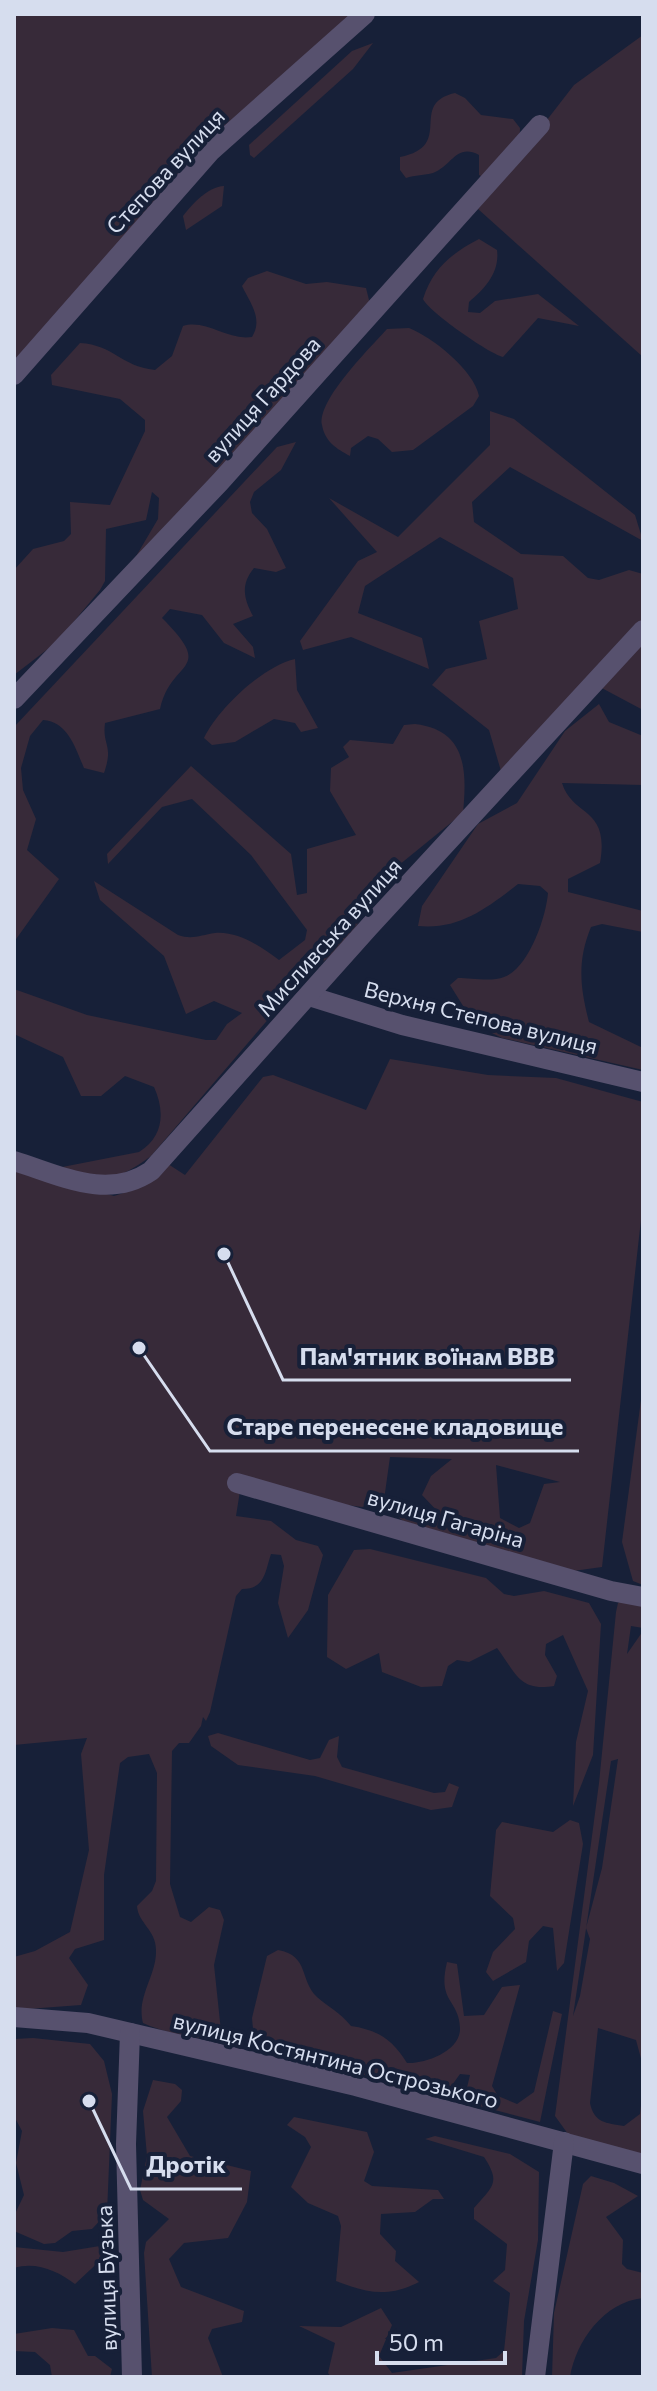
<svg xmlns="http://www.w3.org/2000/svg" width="657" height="2391" font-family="Commissioner,sans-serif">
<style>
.green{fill:#372a39;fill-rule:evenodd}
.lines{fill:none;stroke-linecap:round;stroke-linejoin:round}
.minor{stroke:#57516e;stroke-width:20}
.labels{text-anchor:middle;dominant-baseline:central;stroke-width:8;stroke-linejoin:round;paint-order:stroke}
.street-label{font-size:22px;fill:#d6ddee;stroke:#172038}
.leader{fill:none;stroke:#d6ddee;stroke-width:3}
.callout-dot{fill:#d6ddee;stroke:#172038;stroke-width:3}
.callout-label{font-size:24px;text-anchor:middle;font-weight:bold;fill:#d6ddee;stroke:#172038;stroke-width:8;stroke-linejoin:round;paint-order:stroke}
</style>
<rect width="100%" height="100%" fill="#172038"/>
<g class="green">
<polygon points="14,14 356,14 14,366"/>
<polygon points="643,35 643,357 478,209 574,85"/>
<polygon points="373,43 353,69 254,158 250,155 249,145 352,51"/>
<path d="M455,93L465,98L481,115L513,119L520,128L519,151L488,180L479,175V155C456,143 452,166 433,173C425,175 415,175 406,178L400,170V157C456,146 407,104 455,93Z"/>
<path d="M224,186L222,206L186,230L183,216C193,203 208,187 224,186Z"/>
<path d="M479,239L497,250C500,272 485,289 469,302L468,312L480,313L495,301L538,294L579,326L538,318L503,357C488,353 428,311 423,299C433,268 452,253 479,239Z"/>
<path d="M267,271L306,284L327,282L366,288L370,304L145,555L135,558L158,519L159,498L152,492L146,520L106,529L105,581L100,590L57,642L14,675V570L33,549L64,541L71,534L70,502L110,505L145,431V420L120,399L52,385L51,375L80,343C114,345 120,366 155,370L172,356L183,326C207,319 227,341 252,337C263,319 251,304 242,286L248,278Z"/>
<path d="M409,328C432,337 474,370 479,396L473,406L413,450L392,452L378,439L368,436L351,448L350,456C337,449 325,442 322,425C317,400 371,347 387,329Z"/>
<polygon points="490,411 514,419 635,515 643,541 510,467 472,502 474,522 521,554 563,556 588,578 599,580 629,570 643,574 643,630 503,778 489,730 432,685 446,669 487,659 479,621 518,609 513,578 440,537 365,586 358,613 422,638 429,669 351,637 303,650 300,641 358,561 377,552 329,498 398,537 490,445"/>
<path d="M296,442L281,470L254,492L250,502L252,513L267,529L286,568L276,572L254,568C240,585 244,599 253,616L233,624L253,647L255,658L224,643L202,615L170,609L162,618C217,673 171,658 160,709L105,723C102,746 114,744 104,773L84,768C75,747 68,722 43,720L30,736L21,768L23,790L36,819L27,850L59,879L14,942V727L277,447Z"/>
<polygon points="643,642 643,710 598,686"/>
<path d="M295,659L297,690L318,728L301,732L295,723L274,719L235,742L212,745L204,738C218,709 263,666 295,659Z"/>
<path d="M599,704L609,722L643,736V785L562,783C573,818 610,806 600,863L568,879V892L643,911V932L602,924L591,927C577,961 580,987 589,1022L643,1048V1070L502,1038L492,1033L485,1013L465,1009L450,985L458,978C471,978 492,982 504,977C529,968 546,917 548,893L540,886L518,884C487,908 459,930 418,926L422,906L478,824L517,803L565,731Z"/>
<path d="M415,724C467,730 467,771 463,813L399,865L341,948L307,974L151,1156C109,1187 99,1180 52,1169L139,1152C164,1137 165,1111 154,1087L125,1076L101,1096H81L63,1057L14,1034V989L87,1015L206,1040H216L227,1024L242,1013L214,1001L186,1014L164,956L100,900L94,881L178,935C192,940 201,935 215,933C238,931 262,947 279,960L305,940L307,930L251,855L192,799L162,807L108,864L107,854L191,766L291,854L297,895L307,893V849L356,835L330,791L331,768L349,757L343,747L350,740L393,744L404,725Z"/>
<path d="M390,1059L488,1075L556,1078L643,1102V1202L602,1567L573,1571L403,1521L395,1514L403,1507L424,1508L441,1515L422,1495L431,1476L452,1459L390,1457L384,1500L362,1507L240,1491L236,1516L271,1521L296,1540L318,1546L323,1555L308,1610L288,1638L278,1603L284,1566L281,1555L271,1554C265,1572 265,1589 242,1589L236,1596L210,1712L206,1721L203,1717L201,1726L189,1743H179L172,1751L170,1884L180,1917L191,1922L209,1907L220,1910L224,1920L214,1965L221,2031L214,2039C192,2039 163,2032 143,2023C136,1997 157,1975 156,1950C156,1930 138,1923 137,1906L152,1891L156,1881L157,1773L149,1754L128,1757L120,1763L104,1875V1940L75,1949L69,1958L88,1985L81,2005L14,2010V1957L35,1951L70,1932L89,1850L81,1754L87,1738L14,1745V1168L114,1196C136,1190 151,1179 168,1164L185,1175L263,1077L273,1075L366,1110ZM496,1465L560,1482L544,1484L530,1523L519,1528L500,1518Z"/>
<polygon points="643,1385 643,1585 633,1581 622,1542"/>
<path d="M370,1549L486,1578L504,1594L514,1596L544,1591L589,1603L601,1624L593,1755L573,1806L576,1742L588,1691L563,1635L546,1644L545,1655L557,1676L554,1686C519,1692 516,1673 497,1648L469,1662L457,1660L448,1666L442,1686L421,1687L382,1672L379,1653L346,1669L327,1657L328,1595L354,1550Z"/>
<path d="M626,1599L643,1605V1628L631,1626L627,1654L643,1631V2066L636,2040L598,2028L590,2103C594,2123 606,2123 624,2126L640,2114L643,2088V2156L568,2134L555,2116L599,1783L616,1612L618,1603ZM618,1759L602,1868L586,1928L590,1939L580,1996L573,2016L611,1761Z"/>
<polygon points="218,1733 310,1760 320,1758 329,1740 339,1736 337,1757 342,1767 434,1793 445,1792 449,1783 459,1787 452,1807 431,1810 315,1776 238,1765 211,1746 208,1736"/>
<polygon points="570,1820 579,1823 583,1844 564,1963 557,1971 553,1928 543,1926 529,1941 526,1962 493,1981 486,1972 493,1952 515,1929 513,1918 490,1896 496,1830 502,1822 553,1832"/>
<path d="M278,1950C310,1956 299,1980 317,1997C329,2008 339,2011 351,2026C378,2030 393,2040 407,2063C425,2064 461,2051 460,2028C459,1999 437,2003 447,1962L457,1964L464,2016L484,2015L502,1987L520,1985L492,2086L498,2096L517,2104L534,2092L553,2011L562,2014L540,2122L472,2104L465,2096L470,2075L460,2074L447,2092L437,2094L272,2051L254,2040L252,2018L267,1956Z"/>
<polygon points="33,2038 90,2044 104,2061 112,2094 107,2213 92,2229 72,2231 55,2243 44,2244 14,2231 14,2216 24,2195 16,2163 22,2131 14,2116 14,2039"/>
<polygon points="153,2080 175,2084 182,2090 181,2101 167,2117 190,2156 251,2171 247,2202 228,2238 184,2243 169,2259 181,2287 244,2311 242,2322 212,2329 208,2338 223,2377 152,2377 144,2253 146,2242 169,2219 143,2200 140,2190 147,2156 143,2111"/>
<path d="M294,2117L367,2132L374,2152L364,2181L372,2186L438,2190L444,2199H433L415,2212L381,2214L380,2234L396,2251L395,2261L419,2282C388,2298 367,2293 336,2281L341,2226L338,2216L308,2203L291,2187L311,2147L305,2137L287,2125Z"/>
<path d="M435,2136L510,2154L539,2172L538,2240L524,2321L522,2377H331L328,2373L335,2343L299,2326L341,2327L381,2308L392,2325L379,2356L392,2373L496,2358L504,2351L510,2293L493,2281L505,2270L507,2244L474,2219V2208C493,2186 501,2183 484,2157L425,2139Z"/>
<path d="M591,2176L614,2183L638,2196L606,2217L623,2240L622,2264L627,2269L643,2273V2298C604,2302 576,2341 570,2377H552L554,2313L583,2184Z"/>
<path d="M106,2245V2255L75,2284C58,2271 36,2261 14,2268V2247L63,2252Z"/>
<polygon points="52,2328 74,2330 88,2356 95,2356 112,2369 110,2377 52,2377 50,2365 35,2352 14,2351 14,2334"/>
</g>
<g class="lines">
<g class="minor">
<polyline points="14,375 211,151 365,14"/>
<polyline points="14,699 220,482 540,125"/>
<polyline points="309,996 402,1025 643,1082"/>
<path d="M14,1161C60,1175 107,1201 151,1171L369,927L643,630"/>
<polyline points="237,1483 611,1591 643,1597"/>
<polyline points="14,2017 88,2023 356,2086 643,2164"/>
<polyline points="130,2033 126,2144 132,2377"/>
<polyline points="535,2377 564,2142"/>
</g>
</g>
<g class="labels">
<g class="street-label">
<text transform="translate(165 171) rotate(-47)">Степова вулиця</text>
<text transform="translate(262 399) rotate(-48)">вулиця Гардова</text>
<text transform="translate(329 937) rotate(-48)">Мисливська вулиця</text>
<text transform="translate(481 1017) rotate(14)">Верхня Степова вулиця</text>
<text transform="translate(446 1518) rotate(16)">вулиця Гагаріна</text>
<text transform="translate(336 2060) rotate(14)">вулиця Костянтина Острозького</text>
<text transform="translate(106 2278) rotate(-92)">вулиця Бузька</text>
</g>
</g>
<path class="leader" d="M224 1254L283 1380H571M139 1348L210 1451H579M89 2101L131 2189H242"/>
<g class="callout-dot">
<circle cx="224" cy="1254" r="8"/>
<circle cx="139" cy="1348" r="8"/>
<circle cx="89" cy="2101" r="8"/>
</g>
<g class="callout-label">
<text x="427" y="1365">Пам'ятник воїнам ВВВ</text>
<text x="395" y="1435">Старе перенесене кладовище</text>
<text x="186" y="2173">Дротік</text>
</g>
<rect width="657" height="2391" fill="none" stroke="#d6ddee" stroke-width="32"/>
<path d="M377 2351v12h128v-12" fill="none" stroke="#d6ddee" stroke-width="4"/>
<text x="389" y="2351" font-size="24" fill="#d6ddee" stroke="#172038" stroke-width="6" paint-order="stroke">50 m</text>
</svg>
